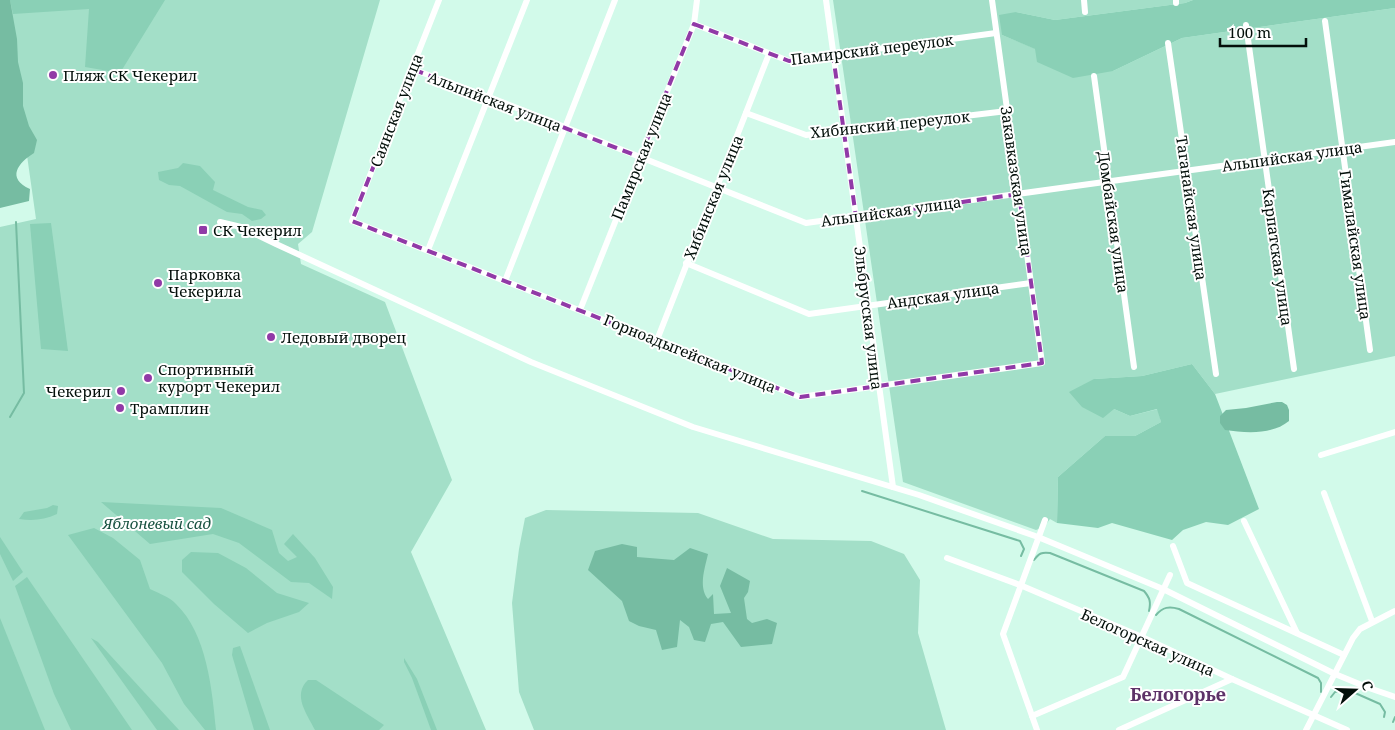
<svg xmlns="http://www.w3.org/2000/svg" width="1395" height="730" font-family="'Noto Serif',serif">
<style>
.green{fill:#a3dfc8}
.forest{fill:#8ad0b6}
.water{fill:#76bca2}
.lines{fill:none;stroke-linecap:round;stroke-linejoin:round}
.stream{stroke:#76bca2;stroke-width:2}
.street{stroke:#fff;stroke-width:6}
.marked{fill:none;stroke:#913aa7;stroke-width:4;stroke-dasharray:10 6;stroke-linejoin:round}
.poi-dot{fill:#913aa7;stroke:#fff;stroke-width:2}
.labels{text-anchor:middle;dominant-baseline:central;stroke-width:4;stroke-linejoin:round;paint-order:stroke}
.street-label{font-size:15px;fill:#030f0a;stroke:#fff}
.poi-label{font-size:15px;fill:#030f0a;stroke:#fff;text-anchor:start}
.park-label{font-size:15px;font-style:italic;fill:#195241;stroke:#fff}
.quarter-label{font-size:18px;font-weight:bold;fill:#5d3268;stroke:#fff}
</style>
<rect width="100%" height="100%" fill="#d2faea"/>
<g class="green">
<polygon points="5,0 380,0 312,232 298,244 301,264 385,302 452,480 411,552 486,730 0,730 0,227 36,219"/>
<polygon points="833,0 1193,0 1185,3 1055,20 1016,12 1002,35 1036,49 1113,71 1182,38 1395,8 1395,356 1215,394 1192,364 1142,376 1094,379 1114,409 1130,416 1158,409 1161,422 1135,436 1105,436 1058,477 1057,523 1050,519 1044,527 1036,530 903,482"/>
<polygon points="546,510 698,513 773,539 871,541 904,554 920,580 918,633 946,730 534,730 519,692 512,603 519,549 525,518"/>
</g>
<g class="forest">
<polygon points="10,0 165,0 120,73 85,67 89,9 13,14"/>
<polygon points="1193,0 1395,0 1395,8 1182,38 1113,71 1073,78 1037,62 1035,49 1002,35 999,15 1016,12 1055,20 1185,3"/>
<polygon points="183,163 200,166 215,182 213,190 248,207 262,210 266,215 261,219 252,221 242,214 227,212 180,186 169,185 159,180 158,172 178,168"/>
<polygon points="51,223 68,351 41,349 30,224"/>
<polygon points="1192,364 1215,394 1259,509 1228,525 1206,522 1183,530 1172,540 1112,523 1098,528 1057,523 1058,477 1105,436 1135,436 1161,422 1157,409 1130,416 1114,409 1103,418 1082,407 1069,392 1094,379 1142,376"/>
<polygon points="101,502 221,508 272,530 279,553 288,561 297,557 284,544 293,534 315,558 333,587 332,599 309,583 291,582 239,543 213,534 150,544"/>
<path d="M53,505L58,506L57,514C44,520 33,521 19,519L24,512L47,508Z"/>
<path d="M94,528L113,538L140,560L150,589C158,593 170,597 176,604C207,634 212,689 216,730H205L184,704L162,663L68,535Z"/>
<polygon points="0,537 23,572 13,581 0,554"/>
<polygon points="191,552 218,553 246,568 277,593 309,603 299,612 267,623 248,633 214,604 182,572 182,560"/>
<polygon points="27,577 132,730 71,730 54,694 15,586"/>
<polygon points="0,618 45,730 0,730"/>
<polygon points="91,638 98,642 179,730 157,730"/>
<polygon points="240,646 270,730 254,730 232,655 233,648"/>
<polygon points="404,658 417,679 437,730 431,730 412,678 404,662"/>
<path d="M308,680H316L384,725L379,730H315C307,714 292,695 308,680Z"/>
</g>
<g class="water">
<path d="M0,0H10L17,39L18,62L23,83V106L29,126L37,140L34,153C18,163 6,178 30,189L29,201L0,208Z"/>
<path d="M1277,402H1282L1287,405L1289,410V421C1272,435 1246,433 1225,430L1220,423V416L1226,410L1246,408Z"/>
<path d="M622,544L637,547V557L674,560L690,548L708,554C705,568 698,587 708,599L713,594L714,614L731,613L720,586L727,568L750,581L748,592L744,598L747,619L752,623L767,619L777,623L772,644L741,647L723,622L711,624L705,642L694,640L689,627L680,620L677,647L662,650L656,630L639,626L629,621L622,601L588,570L595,551Z"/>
</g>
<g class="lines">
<g class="stream">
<polyline points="10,417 24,393 16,222"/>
<polyline points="862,491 1020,541 1024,549 1021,556"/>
<path d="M1034,560C1039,553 1042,552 1050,553L1144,591C1150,598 1151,602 1149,611"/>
<path d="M1156,615C1163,607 1169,606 1179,609L1318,678L1321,683V692"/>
<polyline points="1331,697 1335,692 1346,689 1380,704 1385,712 1384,717"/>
<polyline points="1393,722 1395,717"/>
</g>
<g class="street">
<polyline points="439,0 352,221 800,397 1042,363 992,0"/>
<polyline points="826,0 893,487"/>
<polyline points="1084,0 1085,12"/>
<polyline points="1176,0 1176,3"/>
<polyline points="1325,21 1370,350"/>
<polyline points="694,24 789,61 996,33"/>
<polyline points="1246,25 1294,369"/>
<polyline points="1168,43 1216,374"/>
<polyline points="412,69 489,97 806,223 1395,142"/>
<polyline points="1094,76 1134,367"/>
<polyline points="746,113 806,135 1007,111"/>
<polyline points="220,222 241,227 276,244 531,362 693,427 919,495 1038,537 1079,554 1163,589 1335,674 1369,688 1395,697"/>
<polyline points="428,250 527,0"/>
<polyline points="686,263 809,314 1031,283"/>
<polyline points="505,281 615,0"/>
<polyline points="580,310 694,24 697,0"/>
<polyline points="657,340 769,54"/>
<polyline points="1321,455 1395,432"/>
<polyline points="1324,493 1372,621"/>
<polyline points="1244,521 1297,633"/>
<polyline points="1173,546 1187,583 1344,655"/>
<polyline points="947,558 1020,585 1142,637 1232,679 1347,730"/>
<polyline points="1032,716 1123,677 1170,575"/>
<polyline points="1037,730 1003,634 1045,520"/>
<polyline points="1119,730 1232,679"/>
<polyline points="1306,730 1353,638 1360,629 1395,611"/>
</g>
</g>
<path class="marked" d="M694,24L789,61L833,55L856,217L1019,194L1042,363L800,397L352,221L412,69L640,157Z"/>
<g class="poi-dot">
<circle cx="53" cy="75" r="5"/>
<rect x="198" y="225" width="10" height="10" rx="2.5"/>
<circle cx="158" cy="283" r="5"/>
<circle cx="271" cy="337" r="5"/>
<circle cx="148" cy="378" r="5"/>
<circle cx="121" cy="391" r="5"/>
<circle cx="120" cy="408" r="5"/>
</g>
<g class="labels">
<g class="street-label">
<text transform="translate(872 49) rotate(-7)">Памирский переулок</text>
<text transform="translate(495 101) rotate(21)">Альпийская улица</text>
<text transform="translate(396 110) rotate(-69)">Саянская улица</text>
<text transform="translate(890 124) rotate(-6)">Хибинский переулок</text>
<text transform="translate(641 156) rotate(-68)">Памирская улица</text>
<text transform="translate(1292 156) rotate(-8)">Альпийская улица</text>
<text transform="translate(1017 181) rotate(82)">Закавказская улица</text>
<text transform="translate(713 197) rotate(-68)">Хибинская улица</text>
<text transform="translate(1192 208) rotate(82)">Таганайская улица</text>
<text transform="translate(891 211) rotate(-8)">Альпийская улица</text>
<text transform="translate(1114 222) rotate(82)">Домбайская улица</text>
<text transform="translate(1356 245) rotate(82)">Гималайская улица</text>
<text transform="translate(1278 257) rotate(82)">Карпатская улица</text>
<text transform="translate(943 295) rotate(-8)">Андская улица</text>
<text transform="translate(869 318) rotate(83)">Эльбрусская улица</text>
<text transform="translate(690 353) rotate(22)">Горноадыгейская улица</text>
<text transform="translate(1148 642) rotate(24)">Белогорская улица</text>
</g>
<g class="poi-label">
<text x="63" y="75">Пляж СК Чекерил</text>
<text x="213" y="230">СК Чекерил</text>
<text x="168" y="274">Парковка<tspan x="168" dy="17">Чекерила</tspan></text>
<text x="281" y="337">Ледовый дворец</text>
<text x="158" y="369">Спортивный<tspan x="158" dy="17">курорт Чекерил</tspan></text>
<text x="111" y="391" text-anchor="end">Чекерил</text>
<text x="130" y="408">Трамплин</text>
</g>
<g class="park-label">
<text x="157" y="523">Яблоневый сад</text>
</g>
<g class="quarter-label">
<text x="1178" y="694">Белогорье</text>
</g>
</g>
<g transform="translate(1355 690) rotate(70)" stroke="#ffffff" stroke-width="4" paint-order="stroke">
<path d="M0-4L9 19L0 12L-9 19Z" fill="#030f0a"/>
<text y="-8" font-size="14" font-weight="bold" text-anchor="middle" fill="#030f0a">С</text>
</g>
<path d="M1220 38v8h86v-8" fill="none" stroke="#030f0a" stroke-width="2.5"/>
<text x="1228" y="38" font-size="15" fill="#030f0a" stroke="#ffffff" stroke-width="4" paint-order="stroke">100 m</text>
</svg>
